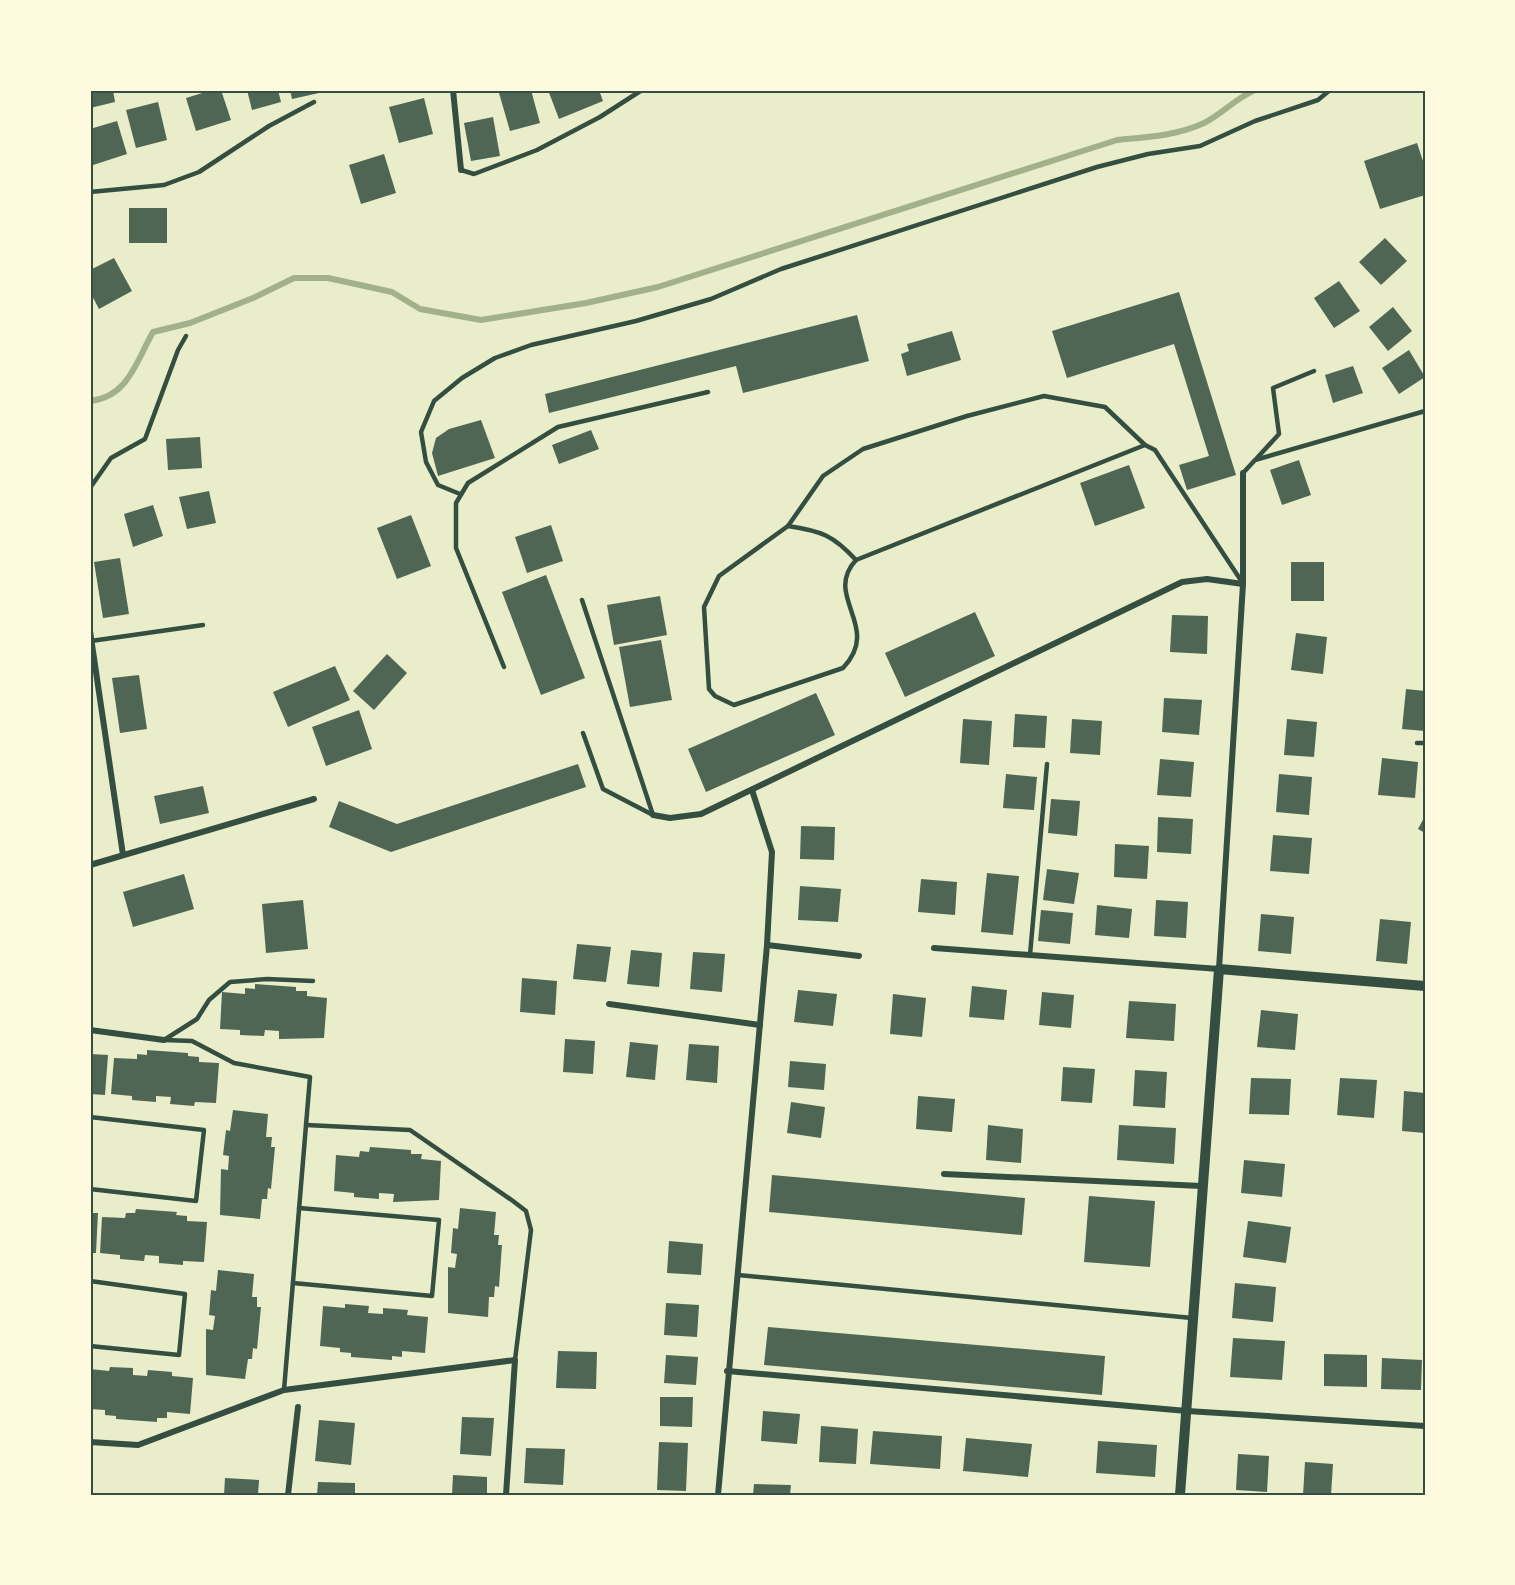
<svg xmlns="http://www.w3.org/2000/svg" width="1515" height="1585" font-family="'IBM Plex Sans',sans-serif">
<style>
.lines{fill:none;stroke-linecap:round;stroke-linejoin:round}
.stream{stroke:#a3b18a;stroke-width:6}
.building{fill:#4f6655}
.service{stroke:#344e41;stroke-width:4.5}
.minor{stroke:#344e41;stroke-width:6}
.tertiary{stroke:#344e41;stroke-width:10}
.neatline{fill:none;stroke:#344e41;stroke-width:2}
</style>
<rect width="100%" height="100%" fill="#e9edc9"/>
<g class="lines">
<path class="stream" d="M90,401C128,397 136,362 153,332L190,323L253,298L294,278H328L392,292L420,309L481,320L586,303L658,287L1117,140C1147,137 1176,136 1204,123C1222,114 1236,98 1255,90"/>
</g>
<g class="building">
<polygon points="90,90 113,90 115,102 90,108"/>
<polygon points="212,90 221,90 231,120 196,131 186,98"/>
<polygon points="247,90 278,90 281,102 252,110"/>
<polygon points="290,90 328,90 328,91 292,99"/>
<polygon points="510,90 531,90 540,123 510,131 499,93"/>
<polygon points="548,90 599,90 603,101 559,119"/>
<polygon points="424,98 433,134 399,143 389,107"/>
<polygon points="158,102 167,140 136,148 126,110"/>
<polygon points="493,117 500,156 471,161 464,123"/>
<polygon points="117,121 127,154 90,166 90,143 93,142 90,129"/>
<polygon points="1417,143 1425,167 1425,195 1380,209 1364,161"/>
<polygon points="384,154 396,193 361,204 349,165"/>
<rect x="129" y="208" width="38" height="35"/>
<polygon points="1385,238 1407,261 1381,285 1359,262"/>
<polygon points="114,258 132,291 99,309 90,292 90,270"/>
<polygon points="1339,281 1360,311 1334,328 1314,298"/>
<polygon points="1179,292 1236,475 1187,490 1179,465 1209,456 1174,344 1067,378 1052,331"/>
<polygon points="1393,307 1412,331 1388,351 1369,327"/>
<polygon points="857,315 869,361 743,393 736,366 549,413 545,394"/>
<polygon points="952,331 961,360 907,376 901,354 909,351 907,344"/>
<polygon points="1409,350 1425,377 1399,394 1382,368"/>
<polygon points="1353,366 1363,393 1333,403 1325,375"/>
<polygon points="481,420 495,458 438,476 432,453 436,438 449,429"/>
<polygon points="591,430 599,449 559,464 552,445"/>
<polygon points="200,437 202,468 168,470 166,439"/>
<polygon points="1299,460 1311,495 1282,505 1270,470"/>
<polygon points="1129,465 1145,508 1095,526 1080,483"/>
<polygon points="209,491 216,523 187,529 179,497"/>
<polygon points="153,505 163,536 133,547 124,514"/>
<polygon points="411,515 431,566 397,579 377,528"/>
<polygon points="551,525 563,561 527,573 515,537"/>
<polygon points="120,558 129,614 103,618 94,562"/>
<rect x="1291" y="562" width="33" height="39"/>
<polygon points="546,575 585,678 541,695 502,592"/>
<polygon points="660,596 667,635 614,645 607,605"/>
<polygon points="975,612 995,656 905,697 885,653"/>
<polygon points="1172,615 1208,616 1207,654 1170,652"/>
<polygon points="1296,633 1327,637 1323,674 1291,670"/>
<polygon points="661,640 672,700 630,707 619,647"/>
<polygon points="387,654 407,673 374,710 353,691"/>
<polygon points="335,666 350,700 288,727 273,692"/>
<polygon points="139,675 147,729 120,733 112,678"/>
<polygon points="1406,689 1425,691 1425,731 1402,729"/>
<polygon points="816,693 835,735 706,792 688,749"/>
<polygon points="1164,698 1202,700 1199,735 1162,732"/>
<polygon points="359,710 372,749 326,766 312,727"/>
<polygon points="1015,714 1047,716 1045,748 1013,747"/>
<polygon points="963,719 992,721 989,765 960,763"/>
<polygon points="1072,719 1102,721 1100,755 1070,753"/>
<polygon points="1287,719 1317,722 1314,757 1284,755"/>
<polygon points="1382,758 1418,762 1415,798 1378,795"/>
<polygon points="1160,759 1194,762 1191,797 1157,795"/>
<polygon points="578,764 586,787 391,852 329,827 339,801 397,824"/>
<polygon points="1006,774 1037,777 1034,810 1003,808"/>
<polygon points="1279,774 1312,777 1309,815 1276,812"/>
<polygon points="203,786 209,813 160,824 154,796"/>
<polygon points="1051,799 1080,801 1077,836 1048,833"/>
<polygon points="1425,816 1425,833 1418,829"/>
<polygon points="1158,817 1193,819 1191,854 1157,852"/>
<polygon points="801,826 835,827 834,860 800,859"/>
<polygon points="1273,835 1312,838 1309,874 1270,871"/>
<polygon points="1115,844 1149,846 1147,879 1114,877"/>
<polygon points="1047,869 1079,873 1074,904 1043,900"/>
<polygon points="987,873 1019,876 1013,935 981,932"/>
<polygon points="184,874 194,909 133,927 123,892"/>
<polygon points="921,879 957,882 955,915 918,912"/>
<polygon points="800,886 841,889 838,922 798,920"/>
<polygon points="303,900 308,949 266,953 262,904"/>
<polygon points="1156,900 1188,902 1186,938 1154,936"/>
<polygon points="1097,905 1132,909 1129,938 1095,935"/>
<polygon points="1041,910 1073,913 1070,944 1038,941"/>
<polygon points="1261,914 1294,917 1291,954 1258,951"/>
<polygon points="1380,919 1411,922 1407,964 1376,961"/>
<polygon points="577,944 611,947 606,982 573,979"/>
<polygon points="631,950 662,953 659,987 627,984"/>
<polygon points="693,952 725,954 722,992 690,989"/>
<polygon points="522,978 557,981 555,1015 520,1012"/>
<polygon points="255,984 296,987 296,991 307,991 307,996 327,998 324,1038 279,1039 279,1031 265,1030 264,1036 240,1035 240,1030 220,1029 222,992 245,994 245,988 255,989"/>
<polygon points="972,986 1007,990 1004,1020 969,1017"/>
<polygon points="798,990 837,994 833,1026 794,1022"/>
<polygon points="1042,992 1074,995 1071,1028 1039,1025"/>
<polygon points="893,994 926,998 922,1037 890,1034"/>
<polygon points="1129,1001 1176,1004 1174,1041 1126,1038"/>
<polygon points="1261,1010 1298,1014 1295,1050 1257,1047"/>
<polygon points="565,1039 595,1041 593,1074 563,1072"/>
<polygon points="630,1042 658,1045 655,1080 626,1077"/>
<polygon points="689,1044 719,1046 717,1083 686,1080"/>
<polygon points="147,1050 188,1053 188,1056 199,1057 199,1062 219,1063 216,1103 195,1102 194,1106 170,1104 171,1097 156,1096 156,1102 132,1100 132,1096 111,1094 114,1058 137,1059 137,1054 147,1055"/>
<polygon points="90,1054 108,1055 105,1095 90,1094"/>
<polygon points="790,1061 826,1064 824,1090 788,1087"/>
<polygon points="1063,1067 1095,1069 1092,1103 1061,1101"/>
<polygon points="1135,1070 1167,1072 1165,1108 1133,1106"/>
<polygon points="1251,1078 1291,1079 1289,1115 1249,1114"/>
<polygon points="1340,1078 1377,1080 1374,1118 1337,1115"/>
<polygon points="1404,1091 1425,1093 1425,1133 1402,1131"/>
<polygon points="918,1096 955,1099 952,1132 916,1129"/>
<polygon points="791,1102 825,1107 821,1138 787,1133"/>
<polygon points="233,1110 268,1114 266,1137 272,1137 271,1147 275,1147 271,1189 268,1188 267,1199 262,1199 260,1219 220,1215 221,1169 228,1170 229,1156 223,1155 226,1130 230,1131"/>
<polygon points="988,1125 1023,1129 1021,1163 986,1160"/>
<polygon points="1119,1125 1176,1128 1174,1164 1117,1160"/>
<polygon points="370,1147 411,1150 411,1154 422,1154 421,1159 441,1161 439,1200 393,1202 394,1194 379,1193 379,1199 354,1197 354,1193 334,1191 336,1155 359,1157 360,1151 369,1152"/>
<polygon points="1244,1160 1285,1164 1282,1197 1241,1193"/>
<polygon points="772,1175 1025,1198 1022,1235 769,1212"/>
<polygon points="1089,1196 1155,1201 1150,1267 1084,1262"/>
<polygon points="460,1208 496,1212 494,1235 499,1235 498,1245 502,1245 499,1287 495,1286 494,1297 489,1297 488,1317 448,1313 448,1267 455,1268 457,1254 451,1253 453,1228 458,1229"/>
<polygon points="136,1209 177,1212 176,1215 187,1216 187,1221 207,1222 204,1262 183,1261 183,1265 159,1263 159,1256 145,1255 144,1261 120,1259 120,1255 100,1253 102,1217 125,1218 126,1213 135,1213"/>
<polygon points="90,1213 98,1213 96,1253 90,1253"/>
<polygon points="1248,1221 1291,1227 1286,1263 1243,1257"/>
<polygon points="669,1241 703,1244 701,1275 667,1273"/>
<polygon points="218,1270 254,1274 252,1297 257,1297 257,1307 261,1307 257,1349 253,1348 252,1359 248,1359 245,1379 206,1375 206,1329 213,1330 215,1316 209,1315 211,1290 216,1291"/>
<polygon points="1235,1283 1276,1287 1273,1322 1232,1318"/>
<polygon points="666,1303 699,1305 697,1337 664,1335"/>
<polygon points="345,1304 369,1306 368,1313 383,1314 383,1308 408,1310 407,1315 428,1317 425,1353 402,1351 402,1357 392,1356 392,1360 351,1357 351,1353 340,1352 340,1348 320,1346 323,1306 345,1308"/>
<polygon points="768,1327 1105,1356 1102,1395 764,1365"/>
<polygon points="1233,1338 1285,1341 1282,1380 1230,1377"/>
<polygon points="558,1351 597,1352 596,1389 556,1388"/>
<polygon points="1324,1354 1367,1355 1367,1387 1324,1386"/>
<polygon points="666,1355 698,1357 696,1385 664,1383"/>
<polygon points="1382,1358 1422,1360 1421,1390 1381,1389"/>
<polygon points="110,1367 133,1368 133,1375 147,1376 148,1370 172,1372 172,1376 193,1378 190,1414 167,1412 167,1418 157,1418 157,1422 116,1419 116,1416 105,1415 105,1410 90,1409 90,1369 109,1371"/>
<polygon points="660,1397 693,1397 692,1427 660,1426"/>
<polygon points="763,1411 800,1414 797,1444 761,1441"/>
<polygon points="462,1417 494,1418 491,1456 460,1454"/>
<polygon points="319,1420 355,1423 351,1465 315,1461"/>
<polygon points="821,1426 858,1429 856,1464 819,1462"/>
<polygon points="873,1431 942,1436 940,1469 870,1464"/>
<polygon points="966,1438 1032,1444 1028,1477 963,1471"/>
<polygon points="1098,1441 1157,1445 1155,1477 1096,1473"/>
<polygon points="659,1442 688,1443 686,1491 657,1490"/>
<polygon points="526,1448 565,1449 563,1485 524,1483"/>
<polygon points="1238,1454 1269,1456 1267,1492 1236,1490"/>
<polygon points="1305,1462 1333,1464 1331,1495 1303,1495"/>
<polygon points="453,1475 487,1477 487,1495 452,1495"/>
<polygon points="225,1478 259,1480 258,1495 224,1495"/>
<polygon points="318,1482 355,1483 355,1495 317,1495"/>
<polygon points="754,1484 791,1485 790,1495 753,1495"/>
</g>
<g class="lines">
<g class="service">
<polyline points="461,170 474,174 537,150 600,117 642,90"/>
<polyline points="90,192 164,185 199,172 269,126 314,102"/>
<path d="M1145,445L1105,407L1044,396L967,416L863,449L823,476L788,526L719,576L704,607L709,689L715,696L734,705L843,668C883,626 822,597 856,560L1145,445L1155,450L1242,582"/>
<polyline points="1257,458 1279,434 1273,388 1314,371"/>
<polyline points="1243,473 1255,460 1425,411"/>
<polyline points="90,488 111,458 145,439 178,350 186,336"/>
<polyline points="460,494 438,485 426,462 421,432 434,401 462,378 495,358 531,345 636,321 711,299 781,269 1097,167 1148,154 1200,146 1255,121 1318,100 1330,90"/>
<path d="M788,526C821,531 833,535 856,560"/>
<polyline points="582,600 653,815"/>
<polyline points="91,641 203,625"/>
<polyline points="504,667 456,548 456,503 468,483 558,427 708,392"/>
<polyline points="583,733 603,789 653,815"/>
<polyline points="1417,743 1425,743"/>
<polyline points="1030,955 1047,764"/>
<polyline points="164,1040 192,1041 234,1063 310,1077 284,1390"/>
<polyline points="164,1040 197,1019 209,1000 230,982 267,979 313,981"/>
<polyline points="90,1117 204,1130 196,1201 90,1189"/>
<polyline points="306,1125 410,1130 513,1201 526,1211 531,1230 515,1360"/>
<polyline points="738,1275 1192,1318"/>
<polyline points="90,1281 185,1294 179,1355 90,1346"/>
<polyline points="293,1283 432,1296 439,1220 299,1208"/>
</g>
<g class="minor">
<polyline points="453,90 461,170"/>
<polyline points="90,631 123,855"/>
<polyline points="653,815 670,818 701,814 1182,582 1207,579 1243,584"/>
<polyline points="90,865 314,799"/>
<polyline points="767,945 859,956"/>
<polyline points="934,948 1219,969 1243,584 1243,473"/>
<polyline points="609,1004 760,1025"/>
<polyline points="90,1030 164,1040"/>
<polyline points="944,1174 1201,1186"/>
<polyline points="727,1371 1187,1411 1425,1426"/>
<polyline points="90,1442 138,1445 284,1390 515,1360 506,1495"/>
<polyline points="288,1495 298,1407"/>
<polyline points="718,1495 767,945 772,852 752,790"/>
</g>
<polyline class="tertiary" points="1180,1495 1219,969 1425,986"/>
</g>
<rect width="1515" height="1585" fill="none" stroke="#fefae0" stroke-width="183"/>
<rect x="92" y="92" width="1332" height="1402" class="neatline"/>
</svg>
